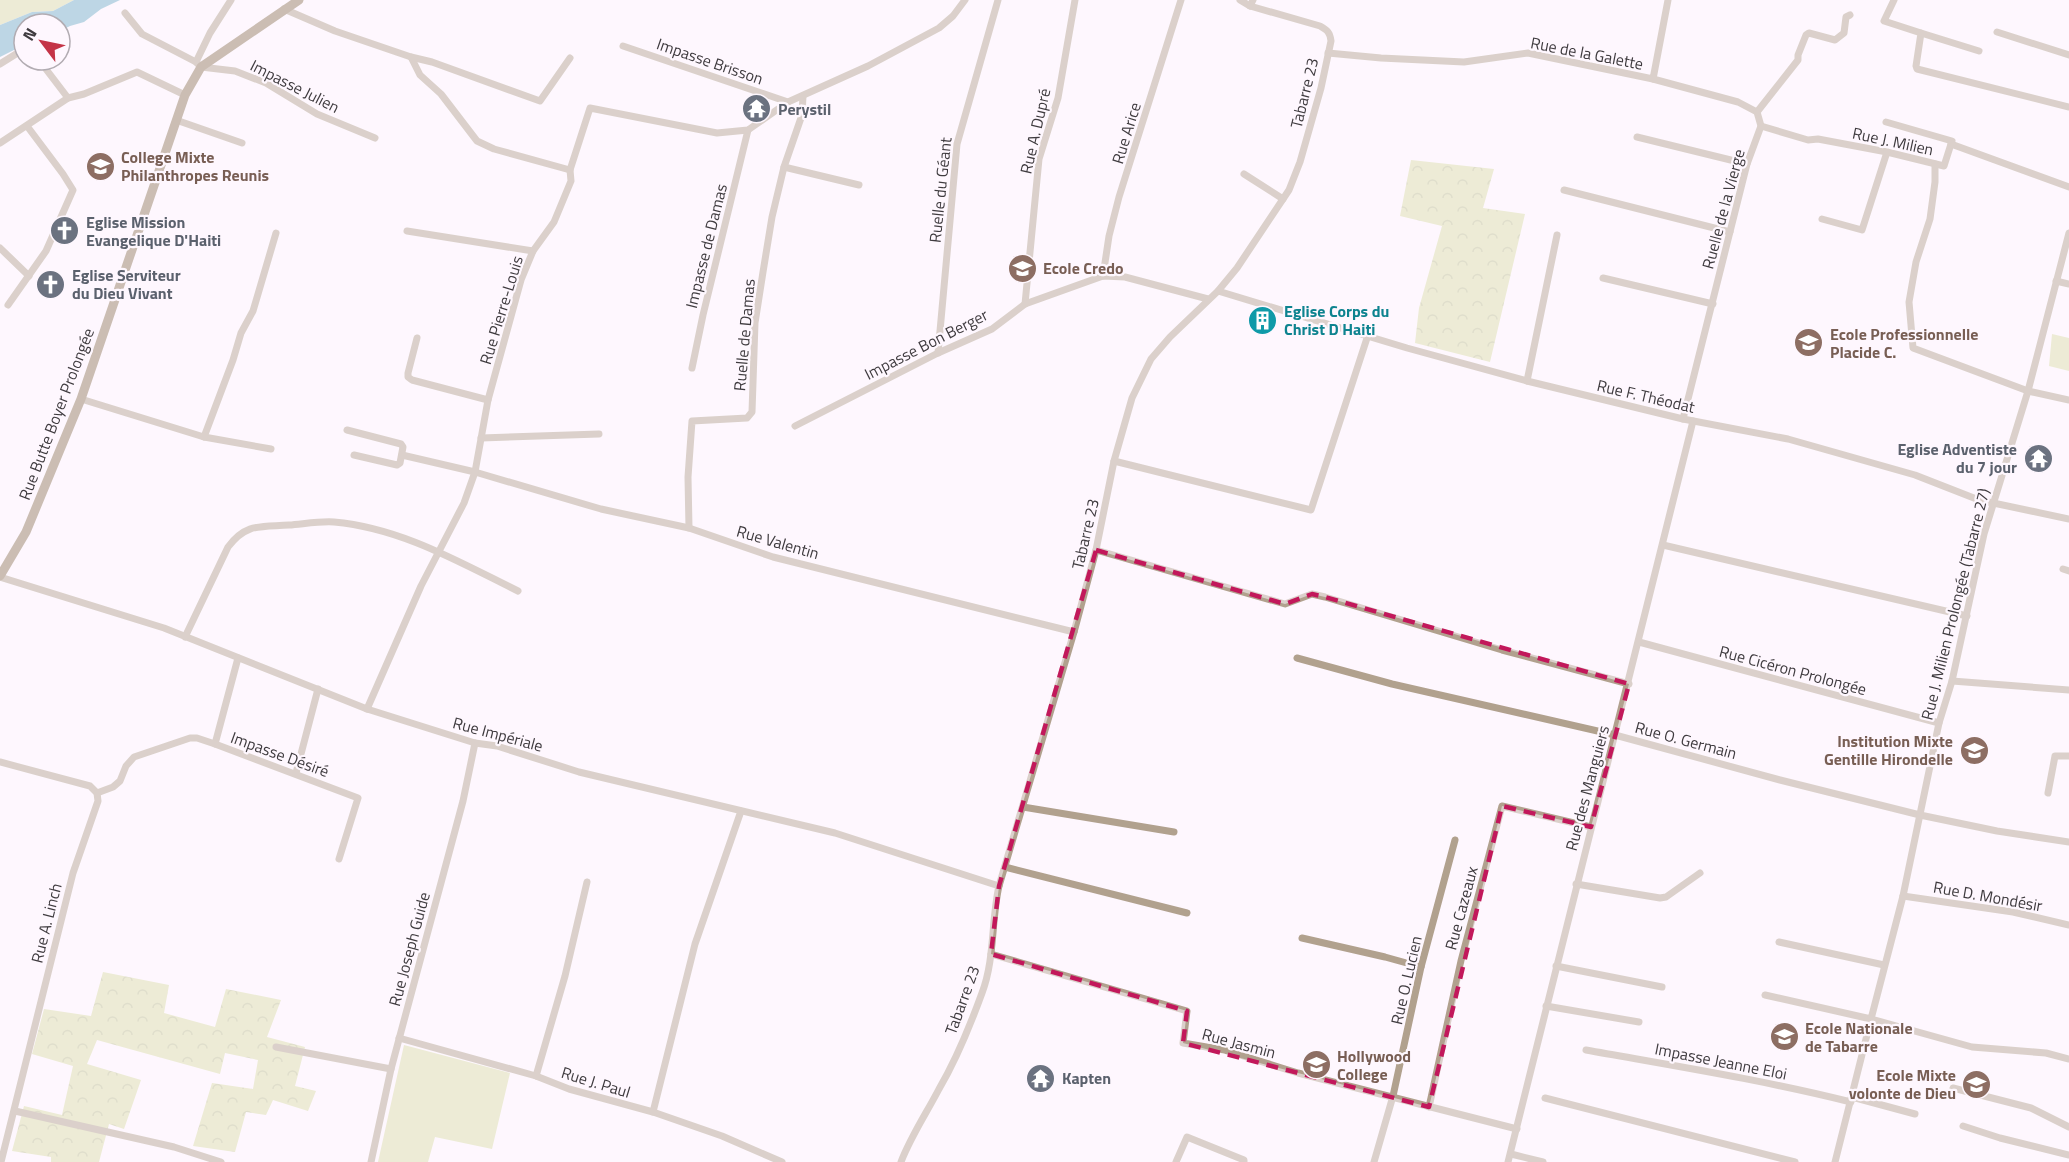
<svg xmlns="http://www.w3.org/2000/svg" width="2069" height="1162" font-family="'Titillium Web',sans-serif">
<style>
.grass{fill:#d9dca6}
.forest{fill:url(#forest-crowns)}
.water{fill:#70aec8}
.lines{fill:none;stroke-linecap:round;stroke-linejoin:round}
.street{stroke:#b1a18e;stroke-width:7}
.secondary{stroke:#8e765a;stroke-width:9}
.marked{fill:none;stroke:#c2185b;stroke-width:4.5;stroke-dasharray:12 8;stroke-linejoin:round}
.labels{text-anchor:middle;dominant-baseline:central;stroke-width:4.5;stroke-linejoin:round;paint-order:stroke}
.street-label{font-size:16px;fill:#3f3b3f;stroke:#fef7fe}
.worship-label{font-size:16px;font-weight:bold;fill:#5b616d;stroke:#fef7fe;text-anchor:start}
.education-label{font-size:16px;font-weight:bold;fill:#785e54;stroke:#fef7fe;text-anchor:start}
.culture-label{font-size:16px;font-weight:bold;fill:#0d838f;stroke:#fef7fe;text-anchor:start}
</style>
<defs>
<pattern id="forest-crowns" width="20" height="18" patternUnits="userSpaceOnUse" patternTransform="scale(1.5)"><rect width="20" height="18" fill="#d9dca6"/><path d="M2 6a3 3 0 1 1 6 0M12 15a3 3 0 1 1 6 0" fill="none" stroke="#bbbe90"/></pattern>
</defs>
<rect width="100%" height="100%" fill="#fef7fe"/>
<g class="grass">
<polygon points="0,0 74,0 53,11 32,12 0,25"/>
<polygon points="2052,334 2069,338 2069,371 2049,366"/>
<polygon points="404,1045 510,1073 492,1149 435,1137 428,1162 378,1162"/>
</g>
<g class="forest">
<polygon points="1411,160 1494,169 1483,208 1525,214 1490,362 1415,343 1419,308 1442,226 1400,216"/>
<polygon points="103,972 169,985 164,1013 215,1027 226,989 281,1000 267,1037 305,1047 295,1086 316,1091 308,1111 273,1100 266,1115 246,1112 235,1152 193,1146 212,1083 253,1089 258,1060 225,1053 220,1074 97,1040 87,1064 141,1080 124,1129 109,1124 99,1162 51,1162 51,1157 12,1151 24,1106 62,1115 73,1066 32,1054 44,1009 91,1016"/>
</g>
<polygon class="water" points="74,0 120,0 101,9 84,22 70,26 60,31 60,24 24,24 24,45 0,57 0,25 32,12 53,11"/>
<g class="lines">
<g class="street">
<polyline points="1240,0 1250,6"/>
<polyline points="1894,0 1884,21 1921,33 1916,66 1917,69 2069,107"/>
<polyline points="284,9 335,31 411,57 420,75 441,94 477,141 494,149 570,170"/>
<polyline points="125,13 142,34 196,62 201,67 235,71 266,83 317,114 375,138"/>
<polyline points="1997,32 2069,55"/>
<polyline points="1921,33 1979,51"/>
<polyline points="623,46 788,102"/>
<polyline points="1328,53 1381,58 1464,62 1528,53 1653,79 1668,0"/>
<polyline points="411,57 432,62 540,101 570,58"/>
<polyline points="39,60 68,98"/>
<polyline points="196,62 210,33 231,0"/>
<polyline points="0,64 24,49"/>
<polyline points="1653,79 1738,102 1757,112 1761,126 1747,164 1683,419"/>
<polyline points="1757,112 1798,60 1798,55 1806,35 1809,33 1835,40 1844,33 1846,17 1850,15"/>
<polyline points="176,120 242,143"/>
<polyline points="1886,122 1952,141 1951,144"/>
<polyline points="1761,126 1808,140 1818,139 1887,152 1944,166 1951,144 2069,187"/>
<polyline points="1637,137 1747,164"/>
<polyline points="0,143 68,98 84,94 137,72 185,95"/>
<polyline points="1935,164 1935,182 1930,219 1916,262 1909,302 1913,348 2028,391 2069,400"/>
<polyline points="784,167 859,185"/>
<polyline points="1244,174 1283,199"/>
<polyline points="1564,190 1730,232"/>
<polyline points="1822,219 1862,230 1887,152"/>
<polyline points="407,231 533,251"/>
<polyline points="0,248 29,276"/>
<polyline points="1103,276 1109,236 1119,197 1181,0"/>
<polyline points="1603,278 1713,304"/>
<polyline points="2056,281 2069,284"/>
<polyline points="1218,291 1407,348 1527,381 1683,419 1788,439 1915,475 1979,500 2069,519"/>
<polyline points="1025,304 1039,159 1058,98 1075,0"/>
<polyline points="8,305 46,251 73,190 63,174 27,126"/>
<polyline points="417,338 408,373 408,377 412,380 488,400"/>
<polyline points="938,353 957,144 998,0"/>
<polyline points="692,368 703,315 748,130"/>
<polyline points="1527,381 1557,235"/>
<polyline points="81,399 204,437 271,449"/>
<polyline points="795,426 938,353 992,329 1025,304 1103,276 1125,277 1208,299"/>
<polyline points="347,430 401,444 403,447 400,463 397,465 354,455"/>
<polyline points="204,437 233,360 241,333 253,311 276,233"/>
<polyline points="481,438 599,434"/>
<polyline points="402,455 475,472 601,509 689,528 773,557 1074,632"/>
<polyline points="1114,461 1311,510 1368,335"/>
<polyline points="689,528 688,477 692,421 747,418 752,412 755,323 763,272 772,217 784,167 802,115 803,96"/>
<polyline points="1663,545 1967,616"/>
<polyline points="1096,550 1285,604 1312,594 1325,597 1502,650 1629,684"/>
<polyline points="2063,569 2069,571"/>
<polyline points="0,577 164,628 367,709 475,743 497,746 579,772 835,833 999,886"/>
<path d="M185,637L228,547C246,523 260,527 289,525C303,524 320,521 334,522C401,528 459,562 518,591"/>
<polyline points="1639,642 1939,723"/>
<polyline points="238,658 215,744 358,798 339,859"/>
<polyline points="1297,658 1392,684 1615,735 1780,780 1920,815 1997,831 2069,842"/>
<polyline points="1952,681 2069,690"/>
<polyline points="367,709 421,586 464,503 475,472 488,400 521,280 533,251 554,222 571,181 570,170 590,108 717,133 748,130 788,102 868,66 939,28 953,16 965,0"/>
<polyline points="0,762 90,786 97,793 98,801 73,873 1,1162"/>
<polyline points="296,773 318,689"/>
<polyline points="97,793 113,787 120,781 126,766 134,757 190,738 197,738 215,744"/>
<polyline points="2048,793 2055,756 2069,756"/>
<polyline points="1023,807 1174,832"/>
<polyline points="1005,867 1187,913"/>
<polyline points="1576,884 1660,898 1666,897 1700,873"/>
<polyline points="1903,896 2013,912 2069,925"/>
<polyline points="1302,938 1385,957 1421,967"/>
<polyline points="1779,942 1884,965"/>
<polyline points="991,954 1187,1011 1183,1043 1224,1050 1298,1073 1517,1129"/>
<polyline points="1556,966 1662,987"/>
<polyline points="1765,995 1871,1019 1903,896 1939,723 1952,681 1984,534 2028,391 2069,233"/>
<polyline points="1546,1006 1639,1022"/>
<polyline points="399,1038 536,1076 569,1089 653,1112 722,1136 782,1162"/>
<polyline points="276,1047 391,1069"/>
<path d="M1586,1050C1675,1066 1763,1080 1851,1102"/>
<polyline points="536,1076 565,976 587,882"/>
<polyline points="1953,1088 2031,1108 2069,1127"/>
<polyline points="1852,1097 1915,1114"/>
<polyline points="1545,1098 1795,1162"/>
<polyline points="1429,1107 1461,961 1502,806 1591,827"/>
<polyline points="15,1111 174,1147 221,1162"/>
<polyline points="653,1112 695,944 741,811"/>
<polyline points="1963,1126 2000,1138 2069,1155"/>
<polyline points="1511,1154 1543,1162"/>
<polyline points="371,1162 391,1069 463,801 475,743"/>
<path d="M901,1162C911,1136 926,1114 939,1089C956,1060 970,1026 982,993C995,959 991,921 999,886L1074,632L1096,550L1114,461L1132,398L1151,359L1170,337L1218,291L1237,268L1289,190L1300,162L1321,88L1331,41C1330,32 1327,30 1320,26L1250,6L1253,0"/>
<polyline points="1176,1162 1187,1137 1244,1160 1244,1162"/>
<polyline points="1374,1162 1393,1096 1421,967 1455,840"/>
<polyline points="1508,1162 1693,421"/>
<polyline points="1835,1162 1871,1019 1972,1047 2046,1053 2069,1059"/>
</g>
<polyline class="secondary" points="0,576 26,532 81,399 185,95 201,67 299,0"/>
</g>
<path d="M0 0H2069V1162H0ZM1096,550L1285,604L1312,594L1325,597L1629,684L1591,827L1502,806L1429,1107L1183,1043L1187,1011L991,954L999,886Z" fill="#fef7fe" fill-opacity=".55" fill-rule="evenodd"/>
<path class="marked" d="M1096,550L1285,604L1312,594L1325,597L1629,684L1591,827L1502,806L1429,1107L1183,1043L1187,1011L991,954L999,886Z"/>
<defs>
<symbol id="temple-disc" viewBox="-11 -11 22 22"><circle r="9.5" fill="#6b7280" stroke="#fef7fe"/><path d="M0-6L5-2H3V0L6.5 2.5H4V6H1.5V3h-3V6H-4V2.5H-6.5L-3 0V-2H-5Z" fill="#fff"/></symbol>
<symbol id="school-disc" viewBox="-11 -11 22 22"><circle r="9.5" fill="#8d6e63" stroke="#fef7fe"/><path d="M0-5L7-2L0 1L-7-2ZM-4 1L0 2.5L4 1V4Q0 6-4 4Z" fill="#fff"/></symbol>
<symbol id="church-disc" viewBox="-11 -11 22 22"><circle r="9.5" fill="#6b7280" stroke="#fef7fe"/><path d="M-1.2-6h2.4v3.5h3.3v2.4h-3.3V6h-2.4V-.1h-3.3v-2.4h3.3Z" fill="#fff"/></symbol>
<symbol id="building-disc" viewBox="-11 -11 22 22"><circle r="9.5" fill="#0f9aa8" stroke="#fef7fe"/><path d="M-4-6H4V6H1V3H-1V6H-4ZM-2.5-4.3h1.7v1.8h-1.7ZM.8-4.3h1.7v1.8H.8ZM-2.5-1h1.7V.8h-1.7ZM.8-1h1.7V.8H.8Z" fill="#fff"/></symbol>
<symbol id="university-disc" viewBox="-11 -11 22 22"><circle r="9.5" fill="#8d6e63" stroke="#fef7fe"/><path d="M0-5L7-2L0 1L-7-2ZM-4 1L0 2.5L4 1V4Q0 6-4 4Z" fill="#fff"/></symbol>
</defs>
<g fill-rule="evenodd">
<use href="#temple-disc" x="740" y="92" width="33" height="33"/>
<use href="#school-disc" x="84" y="150" width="33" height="33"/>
<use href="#church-disc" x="48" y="214" width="33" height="33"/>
<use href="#school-disc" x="1006" y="252" width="33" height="33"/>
<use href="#church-disc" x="34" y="268" width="33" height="33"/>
<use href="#building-disc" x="1246" y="304" width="33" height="33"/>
<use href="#school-disc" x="1792" y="326" width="33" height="33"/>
<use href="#temple-disc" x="2022" y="442" width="33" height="33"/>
<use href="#school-disc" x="1958" y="734" width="33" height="33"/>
<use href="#school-disc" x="1768" y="1020" width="33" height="33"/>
<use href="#university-disc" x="1300" y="1048" width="33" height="33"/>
<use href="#temple-disc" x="1024" y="1062" width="33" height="33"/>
<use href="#school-disc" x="1960" y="1068" width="33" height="33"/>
</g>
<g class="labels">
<g class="street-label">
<text transform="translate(1587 53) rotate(11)">Rue de la Galette</text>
<text transform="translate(710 61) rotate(19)">Impasse Brisson</text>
<text transform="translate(295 86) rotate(27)">Impasse Julien</text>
<text transform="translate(1304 93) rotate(-76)">Tabarre 23</text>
<text transform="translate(1035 131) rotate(-77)">Rue A. Dupré</text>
<text transform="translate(1126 133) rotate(-73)">Rue Arice</text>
<text transform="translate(1893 141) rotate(12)">Rue J. Milien</text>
<text transform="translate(940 190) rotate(-84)">Ruelle du Géant</text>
<text transform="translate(1723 209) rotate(-75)">Ruelle de la Vierge</text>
<text transform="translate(706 246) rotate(-76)">Impasse de Damas</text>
<text transform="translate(501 310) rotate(-73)">Rue Pierre-Louis</text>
<text transform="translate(744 335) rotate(-85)">Ruelle de Damas</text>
<text transform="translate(926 344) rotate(-27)">Impasse Bon Berger</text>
<text transform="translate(1646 396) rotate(13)">Rue F. Théodat</text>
<text transform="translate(56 414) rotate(-69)">Rue Butte Boyer Prolongée</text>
<text transform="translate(1085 534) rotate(-77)">Tabarre 23</text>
<text transform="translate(778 542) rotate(16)">Rue Valentin</text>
<text transform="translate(1955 604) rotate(-76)">Rue J. Milien Prolongée (Tabarre 27)</text>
<text transform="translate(1793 670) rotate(15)">Rue Cicéron Prolongée</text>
<text transform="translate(498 734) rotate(15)">Rue Impériale</text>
<text transform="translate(1686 740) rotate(15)">Rue O. Germain</text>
<text transform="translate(280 754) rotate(20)">Impasse Désiré</text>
<text transform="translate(1587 788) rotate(-75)">Rue des Manguiers</text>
<text transform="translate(1988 896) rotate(10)">Rue D. Mondésir</text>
<text transform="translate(1461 908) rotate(-75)">Rue Cazeaux</text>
<text transform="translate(46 923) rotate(-76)">Rue A. Linch</text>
<text transform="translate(409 949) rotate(-75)">Rue Joseph Guide</text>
<text transform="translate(1406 980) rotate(-77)">Rue O. Lucien</text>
<text transform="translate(962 1000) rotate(-70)">Tabarre 23</text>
<text transform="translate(1239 1043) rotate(15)">Rue Jasmin</text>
<text transform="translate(1721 1061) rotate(11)">Impasse Jeanne Eloi</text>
<text transform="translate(596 1082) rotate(17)">Rue J. Paul</text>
</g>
<g class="worship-label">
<text x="778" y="109">Perystil</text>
<text x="86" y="222">Eglise Mission<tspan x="86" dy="18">Evangelique D'Haiti</tspan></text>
<text x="72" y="275">Eglise Serviteur<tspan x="72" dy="18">du Dieu Vivant</tspan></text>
<text x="2017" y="449" text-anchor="end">Eglise Adventiste<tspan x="2017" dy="18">du 7 jour</tspan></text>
<text x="1062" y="1078">Kapten</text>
</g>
<g class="education-label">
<text x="121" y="157">College Mixte<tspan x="121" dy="18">Philanthropes Reunis</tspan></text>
<text x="1043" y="268">Ecole Credo</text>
<text x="1830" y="334">Ecole Professionnelle<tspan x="1830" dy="18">Placide C.</tspan></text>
<text x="1953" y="741" text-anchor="end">Institution Mixte<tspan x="1953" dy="18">Gentille Hirondelle</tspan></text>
<text x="1805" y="1028">Ecole Nationale<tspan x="1805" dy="18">de Tabarre</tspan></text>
<text x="1337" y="1056">Hollywood<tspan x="1337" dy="18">College</tspan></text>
<text x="1956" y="1075" text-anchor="end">Ecole Mixte<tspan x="1956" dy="18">volonte de Dieu</tspan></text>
</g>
<g class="culture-label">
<text x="1284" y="311">Eglise Corps du<tspan x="1284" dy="18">Christ D Haiti</tspan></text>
</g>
</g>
<g transform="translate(42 42) rotate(302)"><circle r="28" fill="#fef7fe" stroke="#b2acb2" stroke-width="1.5"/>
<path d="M0-4.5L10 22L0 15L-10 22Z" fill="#c43447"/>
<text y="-9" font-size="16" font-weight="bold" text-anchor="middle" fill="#3f3b3f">N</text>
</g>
</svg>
